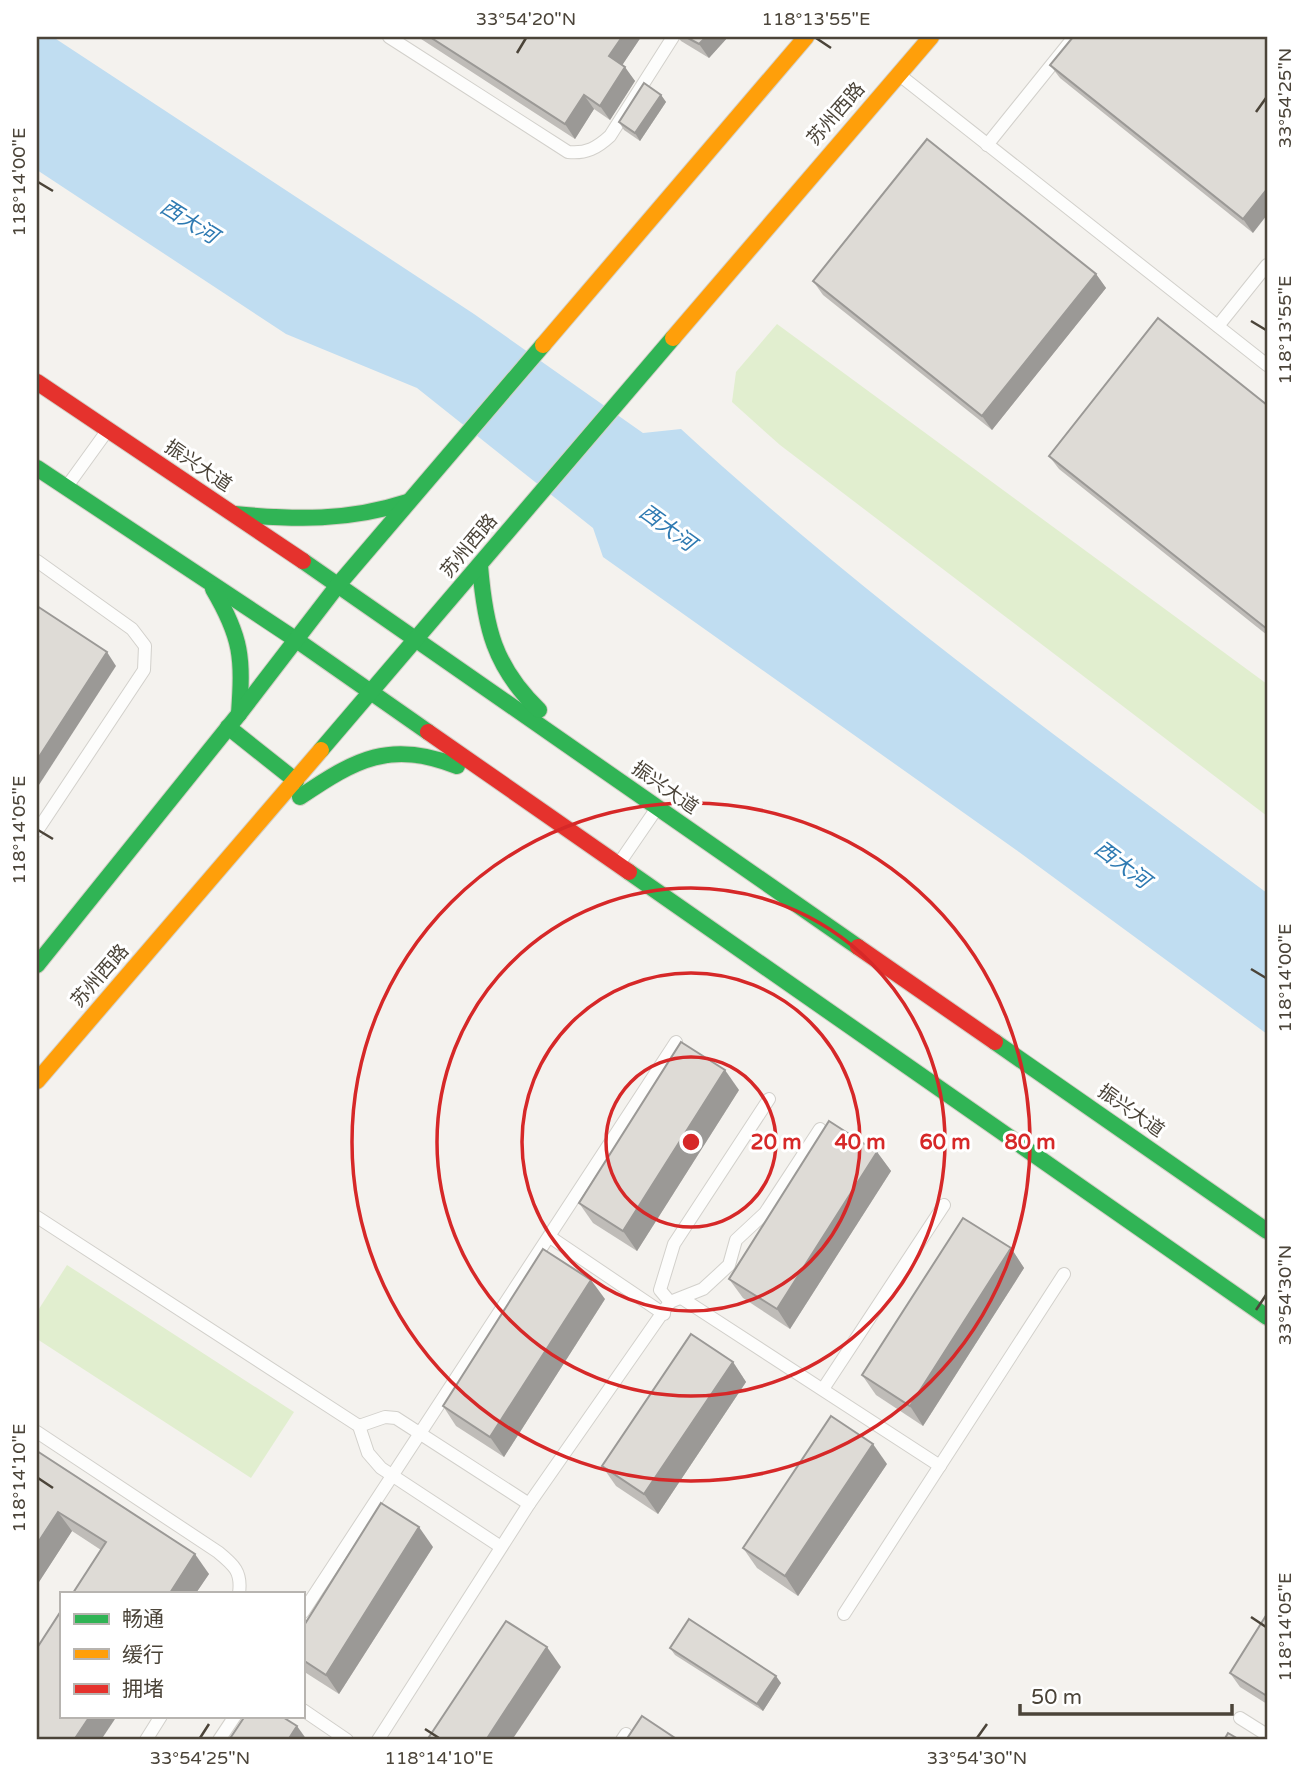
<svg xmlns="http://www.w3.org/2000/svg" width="1304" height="1777" font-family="'Varela Round','Noto Sans SC',sans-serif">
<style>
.green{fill:#e1eecf}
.water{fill:#c0ddf1}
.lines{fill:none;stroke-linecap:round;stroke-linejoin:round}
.lane-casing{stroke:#d2d0cb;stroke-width:14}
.fast-casing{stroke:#d3cfc5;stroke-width:18}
.slow-casing{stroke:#d3cfc5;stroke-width:18}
.jam-casing{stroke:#d3cfc5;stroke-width:18}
.lane{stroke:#fdfdfc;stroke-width:12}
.fast{stroke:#30b455;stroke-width:16}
.slow{stroke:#ff9f0a;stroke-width:16}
.jam{stroke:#e5322d;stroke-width:16}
.wall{fill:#bfbcb8}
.shaded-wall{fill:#9b9996}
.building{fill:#dedbd6;stroke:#9b9996;stroke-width:2}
.ticks{fill:none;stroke:#4b4439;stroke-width:2.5}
.ring{fill:none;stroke:#d62828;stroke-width:3.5}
.labels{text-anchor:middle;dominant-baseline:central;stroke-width:6;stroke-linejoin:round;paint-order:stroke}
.street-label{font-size:19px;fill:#4b4439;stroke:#fff}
.water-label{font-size:21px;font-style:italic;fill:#2e7ab2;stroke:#fff}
.centre{fill:#d62828;stroke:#fff;stroke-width:3.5}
.ring-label{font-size:21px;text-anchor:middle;font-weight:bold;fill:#d62828;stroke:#fff;stroke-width:6;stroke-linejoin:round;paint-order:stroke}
.neatline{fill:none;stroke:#4b4439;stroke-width:2.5}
.ticks-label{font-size:18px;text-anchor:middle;fill:#4b4439}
</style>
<rect width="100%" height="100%" fill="#f4f2ee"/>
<g class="green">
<polygon points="777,324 1267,684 1267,816 780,445 732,402 736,372"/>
<polygon points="67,1265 294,1412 251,1478 37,1339 37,1312"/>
</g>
<path class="water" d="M37,37H53L474,314L643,433L681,429C865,598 1066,744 1267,893V1034L1019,852L603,557L593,528L417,388L286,334L37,170Z"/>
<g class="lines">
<defs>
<g id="lane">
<path d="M389,37L568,152C586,154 597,148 610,136L673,37"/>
<polyline points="902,77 1267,365"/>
<polyline points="987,145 1074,37"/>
<polyline points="1218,326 1267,265"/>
<polyline points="68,485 107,431"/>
<polyline points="37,561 132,629 145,646 144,670 37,831"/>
<polyline points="620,862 657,808"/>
<polyline points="769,1099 674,1244 660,1290 670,1302 703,1289 729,1265 736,1240 765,1213 820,1129"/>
<polyline points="37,1217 359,1426 368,1453 381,1468 501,1547"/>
<polyline points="550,1237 664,1314"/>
<polyline points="683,1299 940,1466"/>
<polyline points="823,1389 944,1205"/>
<polyline points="359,1426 385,1417 396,1418 529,1504"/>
<path d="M37,1432L218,1552C234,1565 242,1572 239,1593"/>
<polyline points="303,1612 676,1042"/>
<polyline points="844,1614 1064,1274"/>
<polyline points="303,1710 347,1740"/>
<polyline points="1240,1718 1267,1735"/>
<polyline points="146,1740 161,1716"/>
<polyline points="219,1740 235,1716"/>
<polyline points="378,1740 529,1504 670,1302"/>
<polyline points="622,1740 626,1734"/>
</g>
<g id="fast">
<polyline points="37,468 295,639 428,732"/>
<path d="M235,514C295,520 349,521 407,502"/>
<polyline points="303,561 858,947"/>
<path d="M480,566C485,627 494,667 539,710"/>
<path d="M213,589C242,638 243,658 239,714"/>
<polyline points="228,727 296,781"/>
<polyline points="321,750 673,338"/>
<path d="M300,797C356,759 390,740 457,766"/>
<polyline points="629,872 1267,1317"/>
<polyline points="37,965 239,714 338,585 543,345"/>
<polyline points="995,1042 1267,1231"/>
</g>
<g id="slow">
<polyline points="673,338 931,37"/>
<polyline points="543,345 806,37"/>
<polyline points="37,1081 321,750"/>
</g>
<g id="jam">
<polyline points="37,382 303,561"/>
<polyline points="428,732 629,872"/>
<polyline points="858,947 995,1042"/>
</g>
</defs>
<use href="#lane" class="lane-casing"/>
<use href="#fast" class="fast-casing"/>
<use href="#slow" class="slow-casing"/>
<use href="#jam" class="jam-casing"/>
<use href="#lane" class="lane"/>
<use href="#fast" class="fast"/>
<use href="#slow" class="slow"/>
<use href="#jam" class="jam"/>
</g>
<g class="wall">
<polygon points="418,37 641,37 622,65 635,81 610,120 594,109 575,139"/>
<polygon points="678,37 728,37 709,58 681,41"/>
<polygon points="1267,37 1253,233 1060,78 1050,65"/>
<polygon points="661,95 666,102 640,141 624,130 619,122"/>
<polygon points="1096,274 1106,288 992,430 823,295 813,281"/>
<polygon points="1267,405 1267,635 1059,469 1049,456"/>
<polygon points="739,1090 637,1251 593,1223 579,1203"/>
<polygon points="877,1152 891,1171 790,1329 743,1298 729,1279"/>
<polygon points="1011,1248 1024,1268 923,1426 876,1395 862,1375"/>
<polygon points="605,1299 504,1457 456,1426 443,1406"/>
<polygon points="733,1362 746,1382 658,1514 616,1486 602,1466"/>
<polygon points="37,1451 209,1574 196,1593 73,1593 101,1550 72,1531 37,1585"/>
<polygon points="887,1464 798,1596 757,1568 743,1548"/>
<polygon points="433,1547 339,1694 303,1671 303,1627"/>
<polygon points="1267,1614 1267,1704 1240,1687 1230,1673"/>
<polygon points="670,1648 781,1683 763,1711 675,1655"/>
</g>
<g class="shaded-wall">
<polygon points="622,37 641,37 619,70 609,56"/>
<polygon points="706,37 728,37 709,58 699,44"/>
<polygon points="625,67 635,81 610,120 600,106"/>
<polygon points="584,95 594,109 575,139 565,124"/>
<polygon points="661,95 666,102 640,141 635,133"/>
<polygon points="1267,189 1267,215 1253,233 1243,219"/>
<polygon points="1096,274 1106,288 992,430 982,416"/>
<polygon points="107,652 116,666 37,788 37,760"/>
<polygon points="725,1070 739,1090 637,1251 623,1231"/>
<polygon points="877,1152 891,1171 790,1329 777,1309"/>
<polygon points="1011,1248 1024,1268 923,1426 910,1406"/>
<polygon points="591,1280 605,1299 504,1457 490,1437"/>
<polygon points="733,1362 746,1382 658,1514 644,1494"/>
<polygon points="873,1444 887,1464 798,1596 785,1576"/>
<polygon points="58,1512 72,1531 37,1585 37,1544"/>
<polygon points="419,1527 433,1547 339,1694 326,1675"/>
<polygon points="195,1554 209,1574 196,1593 170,1593"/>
<polygon points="547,1647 561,1667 512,1740 486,1740"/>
<polygon points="776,1676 781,1683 763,1711 757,1704"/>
<polygon points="90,1716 117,1716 101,1740 74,1740"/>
<polygon points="297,1726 307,1740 288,1740"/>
</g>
<g class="building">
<polygon points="430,37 622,37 609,56 625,67 600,106 584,95 565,124"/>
<polygon points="686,37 706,37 699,44"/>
<polygon points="1073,37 1267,37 1267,189 1243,219 1050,65"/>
<polygon points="644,83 661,95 635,133 619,122"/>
<polygon points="927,139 1096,274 982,416 813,281"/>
<polygon points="1158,318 1267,405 1267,629 1049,456"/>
<polygon points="37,606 107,652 37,760"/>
<polygon points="681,1042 725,1070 623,1231 579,1203"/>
<polygon points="829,1121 877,1152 777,1309 729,1279"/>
<polygon points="963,1218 1011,1248 910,1406 862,1375"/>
<polygon points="543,1249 591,1280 490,1437 443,1406"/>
<polygon points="691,1334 733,1362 644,1494 602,1466"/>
<polygon points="831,1416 873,1444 785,1576 743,1548"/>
<polygon points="37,1451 195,1554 170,1593 73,1593 106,1542 58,1512 37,1544"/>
<polygon points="381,1503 419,1527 326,1675 303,1660 303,1627"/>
<polygon points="61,1611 61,1716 90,1716 74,1740 37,1740 37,1648"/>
<polygon points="1267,1614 1267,1696 1230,1673"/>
<polygon points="689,1619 776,1676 757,1704 670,1648"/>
<polygon points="506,1621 547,1647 486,1740 427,1740"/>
<polygon points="245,1716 281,1716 297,1726 288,1740 229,1740"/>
<polygon points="642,1716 678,1740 626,1740"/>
<polygon points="1228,1733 1240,1740 1224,1740"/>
</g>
<path class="ticks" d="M816,38L831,48M517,53L526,38M1256,112L1266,98M38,182L53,191M1251,321L1266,330M38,830L53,839M1251,969L1266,978M1256,1310L1266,1295M38,1478L53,1488M1251,1617L1266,1627M425,1729L439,1738M200,1738L209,1724M977,1738L987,1724"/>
<g class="ring">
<circle cx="691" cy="1142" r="85"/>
<circle cx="691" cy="1142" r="169"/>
<circle cx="691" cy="1142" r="254"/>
<circle cx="691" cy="1142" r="339"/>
</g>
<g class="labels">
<g class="street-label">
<text transform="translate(836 114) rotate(-49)">苏州西路</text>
<text transform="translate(198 466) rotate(34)">振兴大道</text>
<text transform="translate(469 546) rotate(-50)">苏州西路</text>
<text transform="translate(665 788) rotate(35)">振兴大道</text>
<text transform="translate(100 976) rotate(-49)">苏州西路</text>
<text transform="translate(1131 1111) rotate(35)">振兴大道</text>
</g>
<g class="water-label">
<text transform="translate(189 222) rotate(32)">西大河</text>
<text transform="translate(667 528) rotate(36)">西大河</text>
<text transform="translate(1122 865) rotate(37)">西大河</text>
</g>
</g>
<circle cx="691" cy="1142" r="10" class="centre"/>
<g class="ring-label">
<text x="776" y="1149">20 m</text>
<text x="860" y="1149">40 m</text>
<text x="945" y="1149">60 m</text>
<text x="1030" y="1149">80 m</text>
</g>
<rect width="1304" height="1777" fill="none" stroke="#ffffff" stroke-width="77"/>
<rect x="60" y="1592" width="245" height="126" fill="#ffffff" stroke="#b7b4b0" stroke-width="2"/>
<rect x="74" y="1614" width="35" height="10" fill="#30b455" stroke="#b7b4b0" stroke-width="2"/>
<text x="122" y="1626" font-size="21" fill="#4b4439">畅通</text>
<rect x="74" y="1649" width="35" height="10" fill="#ff9f0a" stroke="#b7b4b0" stroke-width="2"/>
<text x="122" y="1662" font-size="21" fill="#4b4439">缓行</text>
<rect x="74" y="1684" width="35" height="10" fill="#e5322d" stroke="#b7b4b0" stroke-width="2"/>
<text x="122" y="1696" font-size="21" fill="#4b4439">拥堵</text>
<path d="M1020 1704v10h212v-10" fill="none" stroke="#4b4439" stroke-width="3.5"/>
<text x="1031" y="1704" font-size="21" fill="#4b4439" stroke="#ffffff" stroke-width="5" paint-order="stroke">50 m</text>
<rect x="38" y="38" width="1228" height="1700" class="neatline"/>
<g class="ticks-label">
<text x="526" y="25">33°54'20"N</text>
<text x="816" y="25">118°13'55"E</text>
<text transform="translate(1285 98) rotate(-90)" y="6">33°54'25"N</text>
<text transform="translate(19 182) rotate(-90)" y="6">118°14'00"E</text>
<text transform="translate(1285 330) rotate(-90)" y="6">118°13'55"E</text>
<text transform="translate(19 830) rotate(-90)" y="6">118°14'05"E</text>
<text transform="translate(1285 978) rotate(-90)" y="6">118°14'00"E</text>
<text transform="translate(1285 1295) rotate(-90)" y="6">33°54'30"N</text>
<text transform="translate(19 1478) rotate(-90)" y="6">118°14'10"E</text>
<text transform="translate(1285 1627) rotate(-90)" y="6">118°14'05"E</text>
<text x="200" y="1764">33°54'25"N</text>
<text x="439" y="1764">118°14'10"E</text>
<text x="977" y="1764">33°54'30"N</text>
</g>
</svg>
